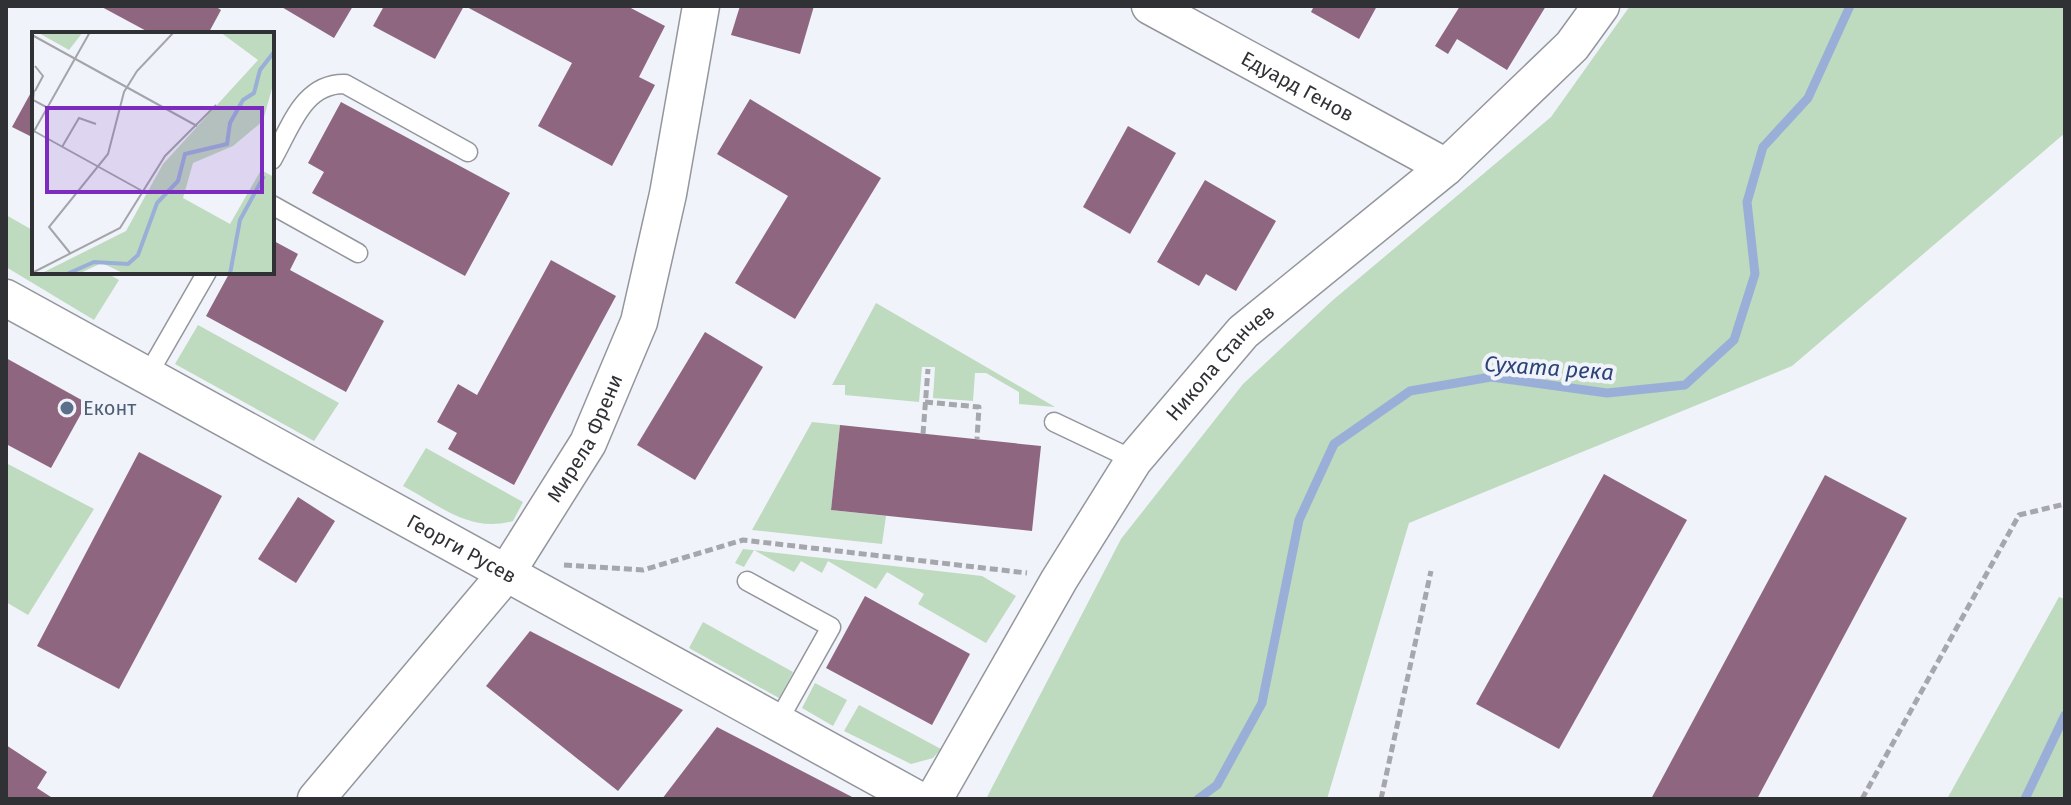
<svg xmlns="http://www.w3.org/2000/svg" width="2071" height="805" font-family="'Fira Sans',sans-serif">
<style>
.green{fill:#bedabf}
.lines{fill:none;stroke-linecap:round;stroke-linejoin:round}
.stream{stroke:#9aafd8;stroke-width:9}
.building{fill:#8e6680}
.lane-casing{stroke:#93969c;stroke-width:21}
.street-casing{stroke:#93969c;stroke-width:39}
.path{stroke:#a5a7ac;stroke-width:5;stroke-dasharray:8 4;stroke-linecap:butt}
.lane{stroke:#fff;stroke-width:18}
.street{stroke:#fff;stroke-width:36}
.service-dot{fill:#5c6f8a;stroke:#f0f3f9;stroke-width:3}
.labels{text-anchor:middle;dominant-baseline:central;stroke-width:8;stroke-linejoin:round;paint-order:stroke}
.street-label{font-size:20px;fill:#303134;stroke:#f0f3f9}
.service-label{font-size:20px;fill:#4e5e75;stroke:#f0f3f9;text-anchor:start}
.water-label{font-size:22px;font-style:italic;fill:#2b4377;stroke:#f0f3f9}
.inset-river{fill:none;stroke:#9aafd8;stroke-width:4}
.inset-road{fill:none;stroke:#a3a5aa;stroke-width:2}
.view{fill:#7b2cbf;fill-opacity:0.15;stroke:#7b2cbf;stroke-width:4}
.inset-edge{fill:none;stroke:#303134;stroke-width:4}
</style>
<rect width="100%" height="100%" fill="#f0f3f9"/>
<g class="green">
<polygon points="1630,6 2065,6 2065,133 1792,366 1409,523 1327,799 986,799 1121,539 1243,384 1333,300 1551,117"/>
<polygon points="6,215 34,231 34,272 105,272 119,280 94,320 6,267"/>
<polygon points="876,303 1055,407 1019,404 1019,392 986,373 975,373 973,401 933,398 935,367 922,367 919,402 845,395 845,385 832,385"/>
<polygon points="198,325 339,403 314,441 175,364"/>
<polygon points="812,422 840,425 831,510 886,516 882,544 752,530"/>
<path d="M426,448L523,502L513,521C469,533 441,506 403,486Z"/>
<polygon points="6,463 94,509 28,615 6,602"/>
<polygon points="743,549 982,576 1016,596 986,643 918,604 924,594 887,572 876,589 828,561 822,573 801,561 794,572 754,550 744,567 735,563"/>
<polygon points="2059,597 2065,599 2065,799 1947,799"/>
<polygon points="703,622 793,672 779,698 689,648"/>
<polygon points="815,683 847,700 833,726 802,708"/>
<polygon points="859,705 941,749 933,758 911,764 844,731"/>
</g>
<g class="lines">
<g class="stream">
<polyline points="1198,799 1217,785 1262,703 1299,520 1334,444 1410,391 1491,377 1607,393 1685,385 1734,340 1755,274 1747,202 1763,147 1808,98 1850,6"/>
<polyline points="2025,799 2065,715"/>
</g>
</g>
<g class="building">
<polygon points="100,6 215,6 221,10 208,34 152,34"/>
<polygon points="280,6 353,6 334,38"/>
<polygon points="384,6 464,6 435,59 373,26"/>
<polygon points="465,6 627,6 665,26 639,77 655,85 612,166 538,126 572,63"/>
<polygon points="740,6 814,6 800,54 731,35"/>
<polygon points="1314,6 1377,6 1359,39 1311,12"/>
<polygon points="1460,6 1546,6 1507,70 1457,39 1448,54 1435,46"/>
<polygon points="34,87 34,138 12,127"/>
<polygon points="750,99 881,178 795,319 735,283 788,196 717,154"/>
<polygon points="341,102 510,193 465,276 312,193 324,172 308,163"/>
<polygon points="1128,126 1176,153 1130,234 1083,207"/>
<polygon points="1205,180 1276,221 1236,291 1206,274 1199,286 1157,262"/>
<polygon points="272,240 298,254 290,270 384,321 346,392 206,316 230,272 272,272"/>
<polygon points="551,260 616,296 514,485 448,449 457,433 437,422 458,384 477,395"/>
<polygon points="705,332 763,367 695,480 637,445"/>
<polygon points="6,358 87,403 51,468 6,444"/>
<polygon points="840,425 1041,446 1032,531 831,510"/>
<polygon points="139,452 222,496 119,689 37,646"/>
<polygon points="1604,474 1687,520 1559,749 1476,704"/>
<polygon points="1825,475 1907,518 1757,799 1651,799"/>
<polygon points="298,497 335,521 296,583 258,559"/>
<polygon points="865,596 970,654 932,725 826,668"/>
<polygon points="530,631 683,710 618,791 486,686"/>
<polygon points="717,727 856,799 662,799"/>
<polygon points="6,745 47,772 37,788 54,799 6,799"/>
</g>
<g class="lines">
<defs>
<g id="lane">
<path d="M272,160C291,127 303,83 345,84L468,152"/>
<polyline points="272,205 358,253"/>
<polyline points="146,378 207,272"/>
<polyline points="1054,422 1134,460"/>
<polyline points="747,581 831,627 777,723"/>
</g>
<g id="street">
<path id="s1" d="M1150,6L1446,167"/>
<path id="s2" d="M6,298L917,799"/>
<path id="s3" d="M316,799L505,575L588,443L639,322L668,194L701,6"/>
<path id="s4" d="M934,799L1059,580L1134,460L1243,332L1446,167L1572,46L1601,6"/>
</g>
</defs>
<use href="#lane" class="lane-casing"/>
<use href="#street" class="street-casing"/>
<g class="path">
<polyline points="925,402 979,407 977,439"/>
<polyline points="923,434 928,369"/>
<polyline points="564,565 643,570 743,540 1027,573"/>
<polyline points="1381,799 1431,571"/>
<polyline points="1862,799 2019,515 2065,504"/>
</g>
<use href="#lane" class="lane"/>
<use href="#street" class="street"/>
</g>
<circle class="service-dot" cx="67" cy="408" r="8"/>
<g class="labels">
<g class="street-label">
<text stroke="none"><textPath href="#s1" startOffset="168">Едуард Генов</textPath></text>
<text stroke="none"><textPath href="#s4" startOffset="524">Никола Станчев</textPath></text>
<text stroke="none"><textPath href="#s3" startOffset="452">Мирела Френи</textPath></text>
<text stroke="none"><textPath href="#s2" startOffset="520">Георги Русев</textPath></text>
</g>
<g class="service-label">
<text x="83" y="408">Еконт</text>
</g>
<g class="water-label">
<text transform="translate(1549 368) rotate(4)">Сухата река</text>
</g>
</g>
<g transform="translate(32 32)">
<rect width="242" height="242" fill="#f0f3f9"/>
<path d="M5,0H51L37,18ZM188,0H242V49L231,89L201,114L161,131L151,166L198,192L229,138L242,145V242H93L70,231L46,242H8L94,199L131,132L226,28Z" fill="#bedabf"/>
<path class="inset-river" d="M35,242L62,230L96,232L106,223L125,171L146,149L153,122L195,112L198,91L211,68L222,61L228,38L242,20M198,242L208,188L232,144"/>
<path class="inset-road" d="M0,3L165,94M2,58L1,68L16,76M3,59L11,44L3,34M0,98L112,160M1,101L58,0M30,115L47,86L64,92M38,221L17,195L76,122L92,60L105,39L142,0M0,241L88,196L133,124L184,73"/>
<path class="view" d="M15,76H230V160H15Z"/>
<rect width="242" height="242" class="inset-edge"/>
</g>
<rect width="2071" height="805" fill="none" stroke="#303134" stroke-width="16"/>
</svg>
